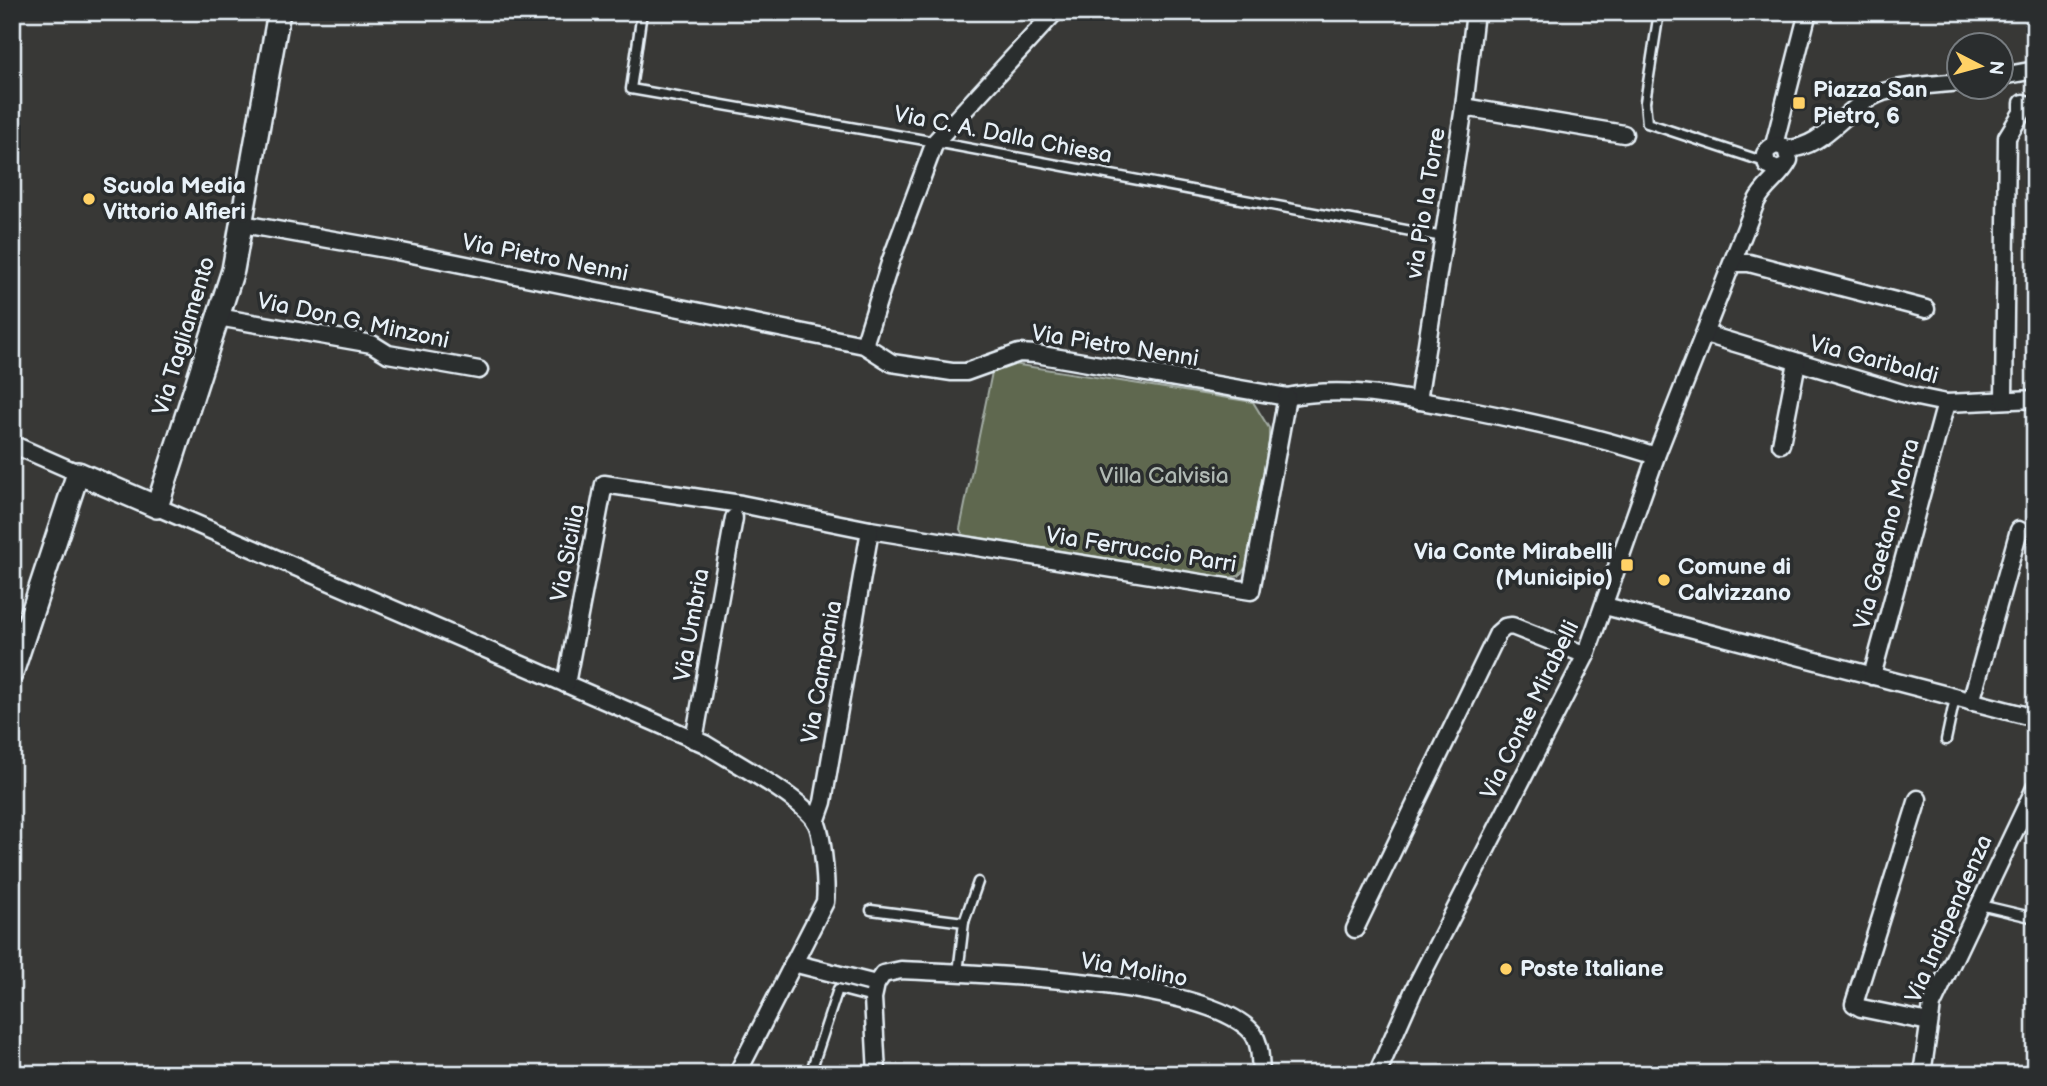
<svg xmlns="http://www.w3.org/2000/svg" width="2047" height="1086" font-family="'Balsamiq Sans',sans-serif">
<style>
.green{fill:#5e684f;stroke:#a3aca4;stroke-width:2}
.lines{fill:none;stroke-linecap:round;stroke-linejoin:round}
.service-casing{stroke:#e8f1f8;stroke-width:13}
.minor-casing{stroke:#e8f1f8;stroke-width:21}
.secondary-casing{stroke:#e8f1f8;stroke-width:26}
.service{stroke:#2a2d2e;stroke-width:8}
.minor{stroke:#2a2d2e;stroke-width:16}
.secondary{stroke:#2a2d2e;stroke-width:21}
.poi-dot{fill:#ffd166;stroke:#2a2d2e;stroke-width:2.5}
.labels{text-anchor:middle;dominant-baseline:central;stroke-width:7;stroke-linejoin:round;paint-order:stroke}
.poi-label{font-size:23px;font-weight:bold;fill:#e8f1f8;stroke:#2a2d2e;text-anchor:start}
.street-label{font-size:23px;fill:#e8f1f8;stroke:#2a2d2e}
.park-label{font-size:23px;fill:#b1bab4;stroke:#2a2d2e}
</style>
<rect width="100%" height="100%" fill="#383836"/>
<filter id="ink" filterUnits="userSpaceOnUse"><feTurbulence type="fractalNoise" baseFrequency=".0143" numOctaves="2"/><feDisplacementMap in="SourceGraphic" scale="14" xChannelSelector="R" yChannelSelector="G"/><feConvolveMatrix kernelMatrix="1 2 1 2 8 2 1 2 1" color-interpolation-filters="sRGB"/></filter>
<g filter="url(#ink)">
<polygon class="green" points="1006,363 1253,402 1269,428 1269,443 1246,567 1239,576 1228,578 963,535 960,529 992,372"/>
<g class="lines">
<defs>
<g id="service">
<polyline points="642,12 631,89 919,139 1443,237"/>
<polyline points="1659,12 1645,102 1647,123 1765,162"/>
<polyline points="1946,740 1955,698"/>
<polyline points="1980,905 2035,918"/>
<polyline points="871,910 964,922 958,973"/>
<polyline points="964,922 978,882"/>
<polyline points="810,1074 838,989 873,998"/>
</g>
<g id="minor">
<polyline points="2002,76 2035,70"/>
<polyline points="1464,107 1624,134"/>
<polyline points="1774,145 1808,12"/>
<path d="M1786,149C1825,149 1847,104 1883,92C1907,85 1935,85 1960,82"/>
<path d="M242,224L397,251L864,345L892,363L952,372H966L1019,353L1036,354L1287,397C1345,385 1402,398 1460,408C1527,421 1592,435 1656,456"/>
<polyline points="1734,263 1749,263 1926,309"/>
<polyline points="218,317 372,344 388,354 479,370"/>
<polyline points="1705,334 1912,396 1946,403 2035,399"/>
<polyline points="864,345 891,260 935,142 1055,12"/>
<polyline points="2004,400 2007,137 2023,111 2023,103"/>
<polyline points="1418,401 1464,107 1475,12"/>
<polyline points="12,444 78,473"/>
<polyline points="1781,444 1797,362"/>
<path d="M157,507L705,744C730,760 802,798 816,822C823,834 827,887 825,902L737,1074"/>
<polyline points="1605,606 2035,718"/>
<polyline points="1872,676 1946,403"/>
<polyline points="566,684 604,484 741,504 870,530 1251,591 1287,397"/>
<polyline points="1971,702 2019,530"/>
<polyline points="694,740 734,518"/>
<polyline points="1918,799 1854,1004 1861,1008 1929,1022"/>
<polyline points="816,822 823,802 870,530"/>
<polyline points="1355,929 1498,633 1505,627 1512,626 1586,655"/>
<polyline points="793,963 876,984"/>
<path d="M877,1074L873,998L876,984L883,974L901,970C975,974 1205,979 1252,1032C1261,1043 1260,1061 1261,1074"/>
<path d="M1377,1074L1414,990L1586,655L1656,456L1756,202C1764,185 1781,177 1789,160L1786,149C1778,143 1770,145 1765,154L1767,165L1777,170L1785,167"/>
<polyline points="1922,1074 1932,1005 2035,788"/>
</g>
<polyline id="secondary" points="12,673 78,473 157,507 233,270 279,12"/>
</defs>
<use href="#service" class="service-casing"/>
<use href="#minor" class="minor-casing"/>
<use href="#secondary" class="secondary-casing"/>
<use href="#service" class="service"/>
<use href="#minor" class="minor"/>
<use href="#secondary" class="secondary"/>
</g>
</g>
<g class="poi-dot">
<rect x="1792" y="96" width="14" height="14" rx="3.5"/>
<circle cx="89" cy="199" r="7"/>
<rect x="1620" y="558" width="14" height="14" rx="3.5"/>
<circle cx="1664" cy="580" r="7"/>
<circle cx="1506" cy="969" r="7"/>
</g>
<g class="labels">
<g class="poi-label">
<text x="1813" y="90">Piazza San<tspan x="1813" dy="26">Pietro, 6</tspan></text>
<text x="103" y="186">Scuola Media<tspan x="103" dy="26">Vittorio Alfieri</tspan></text>
<text x="1613" y="552" text-anchor="end">Via Conte Mirabelli<tspan x="1613" dy="26">(Municipio)</tspan></text>
<text x="1678" y="567">Comune di<tspan x="1678" dy="26">Calvizzano</tspan></text>
<text x="1520" y="969">Poste Italiane</text>
</g>
<g class="street-label">
<text transform="translate(1003 135) rotate(11)">Via C. A. Dalla Chiesa</text>
<text transform="translate(1426 203) rotate(-81)">via Pio la Torre</text>
<text transform="translate(545 258) rotate(11)">Via Pietro Nenni</text>
<text transform="translate(353 321) rotate(12)">Via Don G. Minzoni</text>
<text transform="translate(184 336) rotate(-73)">Via Tagliamento</text>
<text transform="translate(1115 346) rotate(9)">Via Pietro Nenni</text>
<text transform="translate(1874 360) rotate(15)">Via Garibaldi</text>
<text transform="translate(1887 534) rotate(-75)">Via Gaetano Morra</text>
<text transform="translate(1141 550) rotate(9)">Via Ferruccio Parri</text>
<text transform="translate(568 553) rotate(-79)">Via Sicilia</text>
<text transform="translate(692 625) rotate(-80)">Via Umbria</text>
<text transform="translate(822 672) rotate(-80)">Via Campania</text>
<text transform="translate(1530 710) rotate(-64)">Via Conte Mirabelli</text>
<text transform="translate(1949 919) rotate(-66)">Via Indipendenza</text>
<text transform="translate(1134 970) rotate(10)">Via Molino</text>
</g>
<g class="park-label">
<text x="1164" y="476">Villa Calvisia</text>
</g>
</g>
<rect width="2047" height="1086" fill="none" stroke="#2a2d2e" stroke-width="42"/>
<rect x="21" y="21" width="2005" height="1044" fill="none" stroke="#e8f1f8" stroke-width="2.5" filter="url(#ink)"/>
<g transform="translate(1980 66) rotate(96)"><circle r="33" fill="#2a2d2e" stroke="#767b7f" stroke-width="2"/>
<path d="M0-5L12 26L0 18L-12 26Z" fill="#ffd166"/>
<text y="-10" font-size="19" font-weight="bold" text-anchor="middle" fill="#e8f1f8">N</text>
</g>
</svg>
